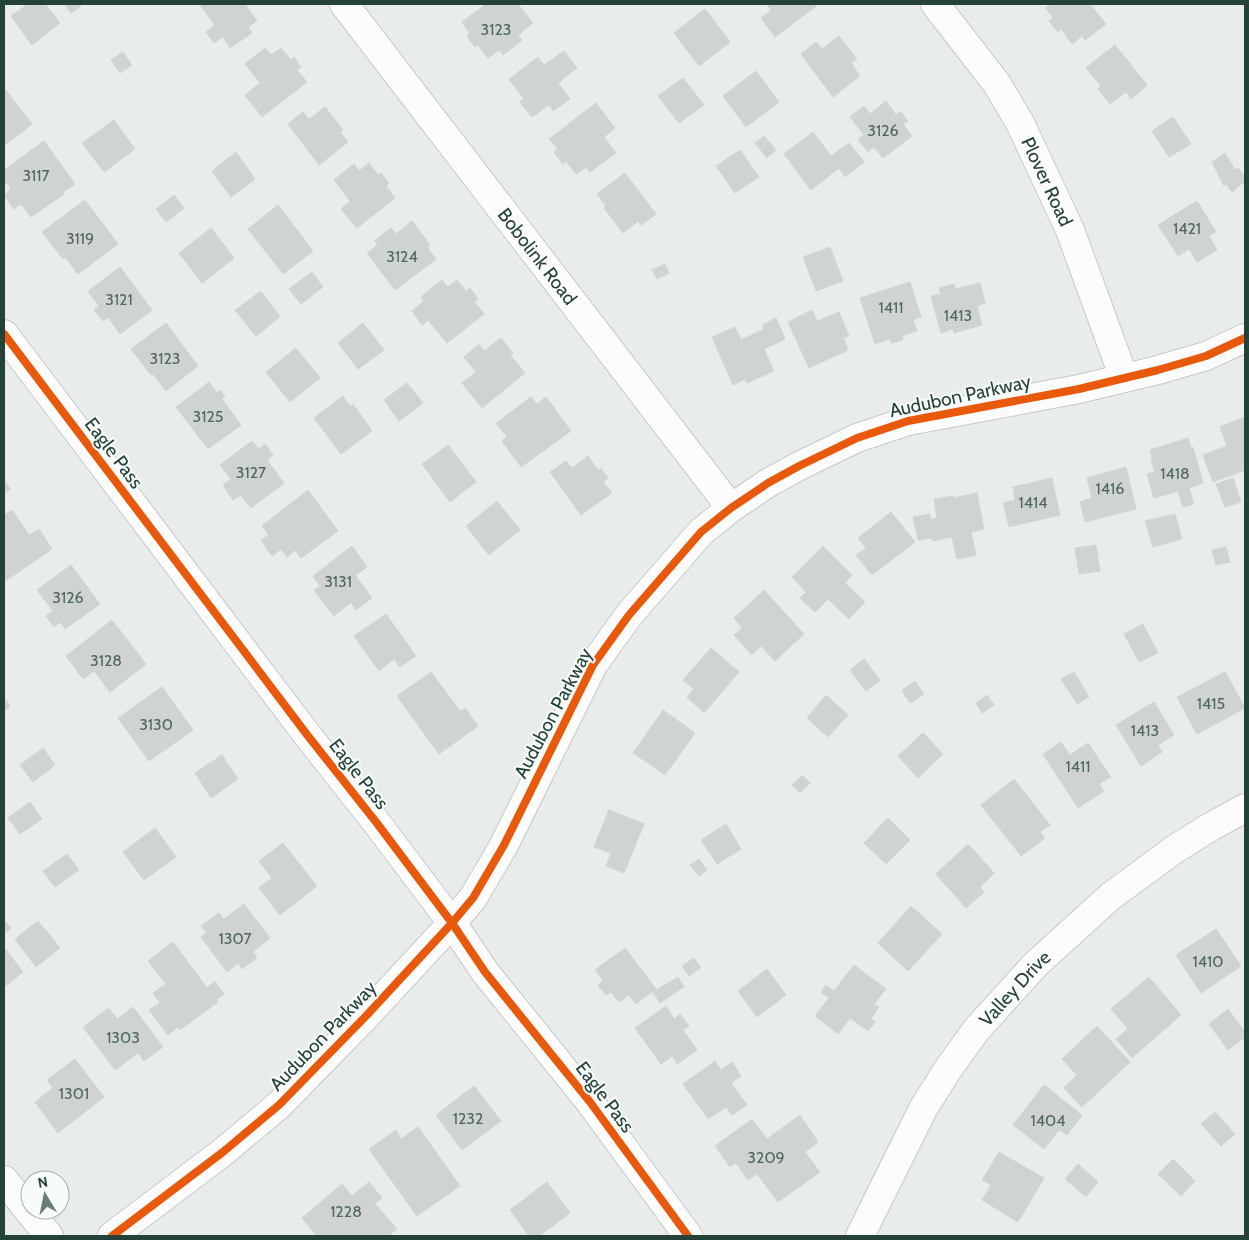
<svg xmlns="http://www.w3.org/2000/svg" width="1249" height="1240" font-family="Cabin,sans-serif">
<style>
.building{fill:#cfd4d2;stroke:#d1d6d4}
.lines{fill:none;stroke-linecap:round;stroke-linejoin:round}
.minor-casing{stroke:#c5cac8;stroke-width:30}
.minor{stroke:#fcfcfc;stroke-width:28}
.cycleway-casing{stroke:#f7fbf9;stroke-width:11}
.cycleway{stroke:#e8590c;stroke-width:8}
.labels{text-anchor:middle;dominant-baseline:central;stroke-width:4;stroke-linejoin:round;paint-order:stroke}
.number-label{font-size:16px;fill:#506761}
.street-label{font-size:19px;fill:#24423a;stroke:#f7fbf9}
</style>
<rect width="100%" height="100%" fill="#e8edeb"/>
<g class="building">
<polygon points="28,4 45,4 60,23 32,45 11,16"/>
<polygon points="64,4 80,4 81,6 71,13"/>
<polygon points="202,4 245,4 257,21 248,27 252,33 230,48 223,37 214,43 206,32 215,25 200,5"/>
<polygon points="486,4 518,4 533,23 518,35 522,40 503,55 499,50 488,58 478,45 475,47 467,36 470,34 462,22"/>
<polygon points="767,4 814,4 816,6 775,37 761,18 771,10"/>
<polygon points="1051,4 1090,4 1106,24 1085,40 1082,36 1072,44 1061,29 1058,32 1049,21 1053,18 1046,8"/>
<polygon points="705,9 730,42 699,66 674,33"/>
<polygon points="839,36 857,59 851,63 860,76 833,97 801,54 816,42 822,49"/>
<polygon points="1115,45 1147,85 1131,99 1126,92 1110,104 1098,89 1101,86 1086,68"/>
<polygon points="265,48 271,55 281,48 291,60 294,57 301,67 297,70 307,82 262,117 245,95 260,83 245,64"/>
<polygon points="564,51 577,68 558,83 570,99 553,111 549,105 532,117 520,102 524,99 509,79 538,57 544,65"/>
<polygon points="123,52 132,65 120,73 111,60"/>
<polygon points="756,71 779,102 746,127 723,96"/>
<polygon points="683,78 704,105 679,123 658,96"/>
<polygon points="4,88 32,124 4,146"/>
<polygon points="886,101 896,115 901,112 908,121 903,124 912,136 883,158 874,147 868,152 858,139 864,135 850,117 864,106 870,114"/>
<polygon points="596,103 615,128 604,137 616,153 590,172 586,167 576,174 566,161 563,164 554,152 558,149 549,139"/>
<polygon points="325,107 343,130 340,132 348,142 319,165 288,124 303,112 309,119"/>
<polygon points="1173,117 1191,144 1169,157 1152,131"/>
<polygon points="114,120 135,149 104,172 82,143"/>
<polygon points="813,132 831,156 849,143 864,162 845,177 839,168 811,190 784,154"/>
<polygon points="764,136 776,150 767,158 755,143"/>
<polygon points="44,141 75,184 63,192 64,194 31,217 21,204 14,209 4,195 11,189 4,180 4,170"/>
<polygon points="740,150 759,177 735,193 716,166"/>
<polygon points="236,152 255,179 231,197 212,171"/>
<polygon points="1225,153 1235,170 1238,168 1245,177 1245,181 1232,192 1226,184 1224,186 1212,162"/>
<polygon points="369,163 378,175 381,173 389,183 386,186 395,198 357,228 341,209 350,201 334,180 354,164 359,171"/>
<polygon points="625,173 656,214 641,225 638,221 623,233 604,208 606,206 597,194"/>
<polygon points="174,195 184,208 166,222 156,209"/>
<polygon points="85,200 118,244 78,274 65,257 63,259 42,232"/>
<polygon points="1197,201 1216,232 1209,236 1217,250 1197,262 1189,249 1178,256 1158,225"/>
<polygon points="278,205 313,251 283,274 248,229"/>
<polygon points="412,221 430,245 427,247 436,259 395,290 367,253 378,245 374,241 391,228 396,234"/>
<polygon points="211,228 234,258 202,283 179,253"/>
<polygon points="830,247 843,281 816,291 803,257"/>
<polygon points="665,264 669,273 657,279 652,270"/>
<polygon points="120,267 152,310 120,334 108,317 103,321 94,310 99,306 88,291"/>
<polygon points="312,272 323,287 301,304 289,289"/>
<polygon points="442,280 448,287 457,280 466,291 470,288 478,299 474,302 484,314 447,343 428,320 422,325 412,311 424,301 421,297"/>
<polygon points="910,282 921,317 913,320 917,331 902,336 903,340 891,343 889,339 875,344 860,298"/>
<polygon points="980,283 985,303 977,306 982,325 954,333 953,329 941,333 931,296 941,294 939,288 954,284 956,289"/>
<polygon points="261,291 280,317 256,336 235,310"/>
<polygon points="812,310 817,321 839,312 849,336 843,338 848,350 809,368 788,322"/>
<polygon points="776,318 785,339 764,349 774,371 747,383 745,379 733,385 712,337 735,327 741,340 764,329 762,325"/>
<polygon points="166,323 198,366 166,391 153,374 151,375 131,349"/>
<polygon points="363,323 384,350 358,369 338,343"/>
<polygon points="501,338 513,353 510,355 525,373 482,408 462,383 476,372 464,357 479,344 484,351"/>
<polygon points="296,348 320,378 290,402 266,372"/>
<polygon points="209,382 217,393 220,390 225,397 222,399 241,425 208,449 176,407"/>
<polygon points="407,383 423,403 399,421 384,400"/>
<polygon points="343,396 350,406 353,404 372,431 341,454 314,418"/>
<polygon points="531,397 537,404 546,397 571,431 521,467 502,441 507,437 496,423"/>
<polygon points="1245,417 1245,470 1213,482 1203,455 1227,446 1220,427"/>
<polygon points="1188,438 1191,448 1193,447 1203,483 1189,488 1194,504 1183,507 1178,491 1154,498 1147,474 1155,472 1151,459 1152,458 1150,450"/>
<polygon points="252,441 259,449 265,444 273,455 267,460 284,483 251,508 241,495 233,500 223,485 231,479 220,465"/>
<polygon points="448,445 476,482 450,502 422,464"/>
<polygon points="588,456 598,470 601,468 608,478 603,482 612,493 581,515 550,472 566,461 572,468"/>
<polygon points="1126,467 1136,509 1085,522 1080,502 1092,498 1087,478"/>
<polygon points="1052,478 1060,515 1009,527 1003,503 1015,500 1013,487"/>
<polygon points="1233,478 1241,502 1225,507 1216,484"/>
<polygon points="4,480 10,489 4,494"/>
<polygon points="308,490 338,531 301,558 295,550 287,557 281,549 272,556 261,540 269,535 262,526"/>
<polygon points="977,493 984,529 971,532 976,555 957,559 952,537 932,541 932,538 918,540 913,517 930,514 931,520 937,518 934,499 953,496 953,498"/>
<polygon points="497,501 520,530 489,555 466,526"/>
<polygon points="12,510 29,535 39,529 52,549 4,582 4,515"/>
<polygon points="891,512 915,542 872,575 856,555 866,548 858,538"/>
<polygon points="1175,514 1182,539 1153,547 1145,521"/>
<polygon points="1096,545 1100,571 1079,574 1075,548"/>
<polygon points="352,546 367,567 355,575 372,598 356,610 351,602 334,616 314,590 320,586 313,576"/>
<polygon points="823,546 852,575 845,583 865,602 849,619 828,599 815,612 800,598 806,592 792,577"/>
<polygon points="1226,547 1230,562 1216,565 1212,550"/>
<polygon points="71,565 100,604 65,629 60,622 54,627 46,616 53,611 37,590"/>
<polygon points="764,590 804,634 775,661 761,646 752,655 734,635 742,628 734,618"/>
<polygon points="386,614 416,656 400,667 394,659 379,671 354,636"/>
<polygon points="112,620 146,664 110,692 94,671 83,679 66,656"/>
<polygon points="1143,624 1158,653 1139,662 1124,634"/>
<polygon points="711,648 739,672 704,713 687,697 694,689 683,680"/>
<polygon points="864,659 880,680 866,691 850,670"/>
<polygon points="431,672 460,711 465,708 478,726 439,754 397,696"/>
<polygon points="1074,672 1089,697 1077,704 1061,679"/>
<polygon points="1225,672 1245,708 1197,734 1177,697"/>
<polygon points="915,681 924,694 910,703 902,690"/>
<polygon points="162,687 193,730 149,761 118,718"/>
<polygon points="826,695 848,715 828,737 807,718"/>
<polygon points="987,695 994,705 982,713 976,703"/>
<polygon points="4,698 10,706 4,711"/>
<polygon points="1154,702 1174,735 1158,745 1162,752 1141,766 1116,725"/>
<polygon points="663,710 695,733 665,775 633,753"/>
<polygon points="923,733 943,754 918,778 898,756"/>
<polygon points="1061,742 1070,755 1088,743 1111,777 1099,784 1104,791 1078,808 1043,754"/>
<polygon points="43,748 55,765 33,782 20,765"/>
<polygon points="222,755 238,779 211,798 195,773"/>
<polygon points="802,775 810,783 800,793 792,785"/>
<polygon points="1014,779 1050,825 1040,832 1045,838 1021,856 981,805"/>
<polygon points="30,802 42,819 20,834 8,818"/>
<polygon points="609,810 644,824 624,873 606,866 611,853 594,847"/>
<polygon points="888,818 910,840 886,864 864,843"/>
<polygon points="726,824 741,849 717,864 701,840"/>
<polygon points="155,828 176,857 144,880 123,852"/>
<polygon points="283,843 317,886 280,915 259,888 272,878 259,861"/>
<polygon points="968,844 994,873 980,887 984,892 966,908 936,874"/>
<polygon points="67,854 79,870 55,887 43,871"/>
<polygon points="699,859 707,870 699,876 690,865"/>
<polygon points="244,904 270,938 253,952 257,958 242,969 238,963 227,972 201,937 207,933 201,926 219,913 224,919"/>
<polygon points="911,906 942,934 908,971 878,943"/>
<polygon points="4,920 11,928 4,934"/>
<polygon points="38,921 60,948 36,967 15,939"/>
<polygon points="1216,929 1241,966 1201,993 1176,955"/>
<polygon points="173,942 207,988 215,981 224,994 216,1000 218,1002 180,1030 178,1027 168,1035 149,1010 160,1003 153,993 166,984 148,961"/>
<polygon points="4,947 23,972 4,987"/>
<polygon points="625,948 656,989 636,1004 629,995 619,1002 611,992 606,995 598,985 603,981 595,970"/>
<polygon points="694,958 701,968 689,976 682,966"/>
<polygon points="854,965 886,989 874,1004 879,1007 871,1019 875,1022 868,1031 850,1018 838,1034 815,1016 829,998 821,992 826,985 834,991"/>
<polygon points="767,969 786,995 757,1017 738,991"/>
<polygon points="678,977 684,987 660,1003 653,992"/>
<polygon points="1149,977 1181,1015 1132,1058 1116,1039 1128,1029 1111,1009"/>
<polygon points="666,1006 674,1019 680,1014 689,1026 683,1030 697,1050 677,1064 672,1056 661,1064 635,1028"/>
<polygon points="133,1007 163,1047 144,1061 138,1053 115,1070 83,1027 109,1008 117,1019"/>
<polygon points="1228,1009 1245,1032 1245,1037 1228,1050 1209,1024"/>
<polygon points="1097,1026 1130,1062 1082,1107 1064,1088 1077,1075 1062,1059"/>
<polygon points="75,1059 104,1097 58,1133 35,1102 53,1088 47,1080"/>
<polygon points="715,1061 721,1070 732,1062 741,1076 731,1083 747,1105 732,1115 726,1107 708,1119 683,1084"/>
<polygon points="1044,1085 1082,1115 1067,1135 1059,1130 1044,1149 1013,1125"/>
<polygon points="474,1086 501,1121 462,1150 436,1115"/>
<polygon points="1215,1112 1235,1134 1221,1146 1201,1124"/>
<polygon points="800,1115 818,1142 805,1152 820,1172 778,1202 757,1174 748,1180 736,1163 730,1167 715,1146 752,1119 767,1139"/>
<polygon points="418,1127 460,1186 417,1216 369,1149 396,1130 401,1139"/>
<polygon points="999,1152 1044,1178 1018,1222 982,1200 991,1185 982,1180"/>
<polygon points="1173,1159 1195,1181 1181,1196 1158,1174"/>
<polygon points="1078,1164 1098,1182 1086,1197 1065,1179"/>
<polygon points="369,1182 382,1198 375,1204 397,1229 388,1236 317,1236 302,1218 342,1184 352,1196"/>
<polygon points="547,1182 570,1213 539,1236 529,1236 510,1210"/>
</g>
<g class="lines">
<defs>
<g id="minor">
<path id="s1" d="M344,4L731,508"/>
<path id="s2" d="M935,4L997,84L1020,123L1070,230L1124,378"/>
<polyline points="4,334 308,736 376,822 452,923 485,972 590,1102 688,1236"/>
<polyline points="4,1180 49,1236"/>
<polyline points="112,1236 223,1152 279,1105 366,1016 452,923 473,898 504,845 593,665 629,615 701,532 731,508 768,483 799,466 857,438 908,421 1079,389 1158,370 1206,356 1245,338"/>
<path id="s3" d="M860,1236L923,1109L948,1069L977,1029L1036,964L1111,896L1175,849L1212,826L1245,808"/>
</g>
</defs>
<use href="#minor" class="minor-casing"/>
<use href="#minor" class="minor"/>
<defs>
<g id="cycleway">
<polyline points="4,334 308,736 376,822 452,923 485,972 590,1102 688,1236"/>
<polyline points="112,1236 223,1152 279,1105 366,1016 452,923 473,898 504,845 593,665 629,615 701,532 731,508 768,483 799,466 857,438 908,421 1079,389 1158,370 1206,356 1245,338"/>
</g>
</defs>
<use href="#cycleway" class="cycleway-casing"/>
<use href="#cycleway" class="cycleway"/>
</g>
<g class="labels">
<g class="number-label">
<text x="496" y="29">3123</text>
<text x="883" y="130">3126</text>
<text x="36" y="175">3117</text>
<text x="1187" y="228">1421</text>
<text x="80" y="238">3119</text>
<text x="402" y="256">3124</text>
<text x="119" y="299">3121</text>
<text x="891" y="307">1411</text>
<text x="958" y="315">1413</text>
<text x="165" y="358">3123</text>
<text x="208" y="416">3125</text>
<text x="251" y="472">3127</text>
<text x="1175" y="473">1418</text>
<text x="1110" y="488">1416</text>
<text x="1033" y="502">1414</text>
<text x="338" y="581">3131</text>
<text x="68" y="597">3126</text>
<text x="106" y="660">3128</text>
<text x="1211" y="703">1415</text>
<text x="156" y="724">3130</text>
<text x="1145" y="730">1413</text>
<text x="1078" y="766">1411</text>
<text x="235" y="938">1307</text>
<text x="1208" y="961">1410</text>
<text x="123" y="1037">1303</text>
<text x="74" y="1093">1301</text>
<text x="468" y="1118">1232</text>
<text x="1048" y="1120">1404</text>
<text x="766" y="1157">3209</text>
<text x="346" y="1211">1228</text>
</g>
<g class="street-label">
<text stroke="none"><textPath href="#s2" startOffset="211">Plover Road</textPath></text>
<text stroke="none"><textPath href="#s1" startOffset="318">Bobolink Road</textPath></text>
<text transform="translate(960 396) rotate(-12)">Audubon Parkway</text>
<text transform="translate(114 453) rotate(53)">Eagle Pass</text>
<text transform="translate(553 713) rotate(-62)">Audubon Parkway</text>
<text transform="translate(359 774) rotate(52)">Eagle Pass</text>
<text stroke="none"><textPath href="#s3" startOffset="294">Valley Drive</textPath></text>
<text transform="translate(323 1036) rotate(-46)">Audubon Parkway</text>
<text transform="translate(605 1097) rotate(53)">Eagle Pass</text>
</g>
</g>
<rect width="1249" height="1240" fill="none" stroke="#24423a" stroke-width="10"/>
<g transform="translate(45 1195) rotate(350)"><circle r="24" fill="#f7fbf9" stroke="#a3b1ad"/>
<path d="M0-4L9 19L0 12L-9 19Z" fill="#697e78"/>
<text y="-8" font-size="14" font-weight="bold" text-anchor="middle" fill="#24423a">N</text>
</g>
</svg>
